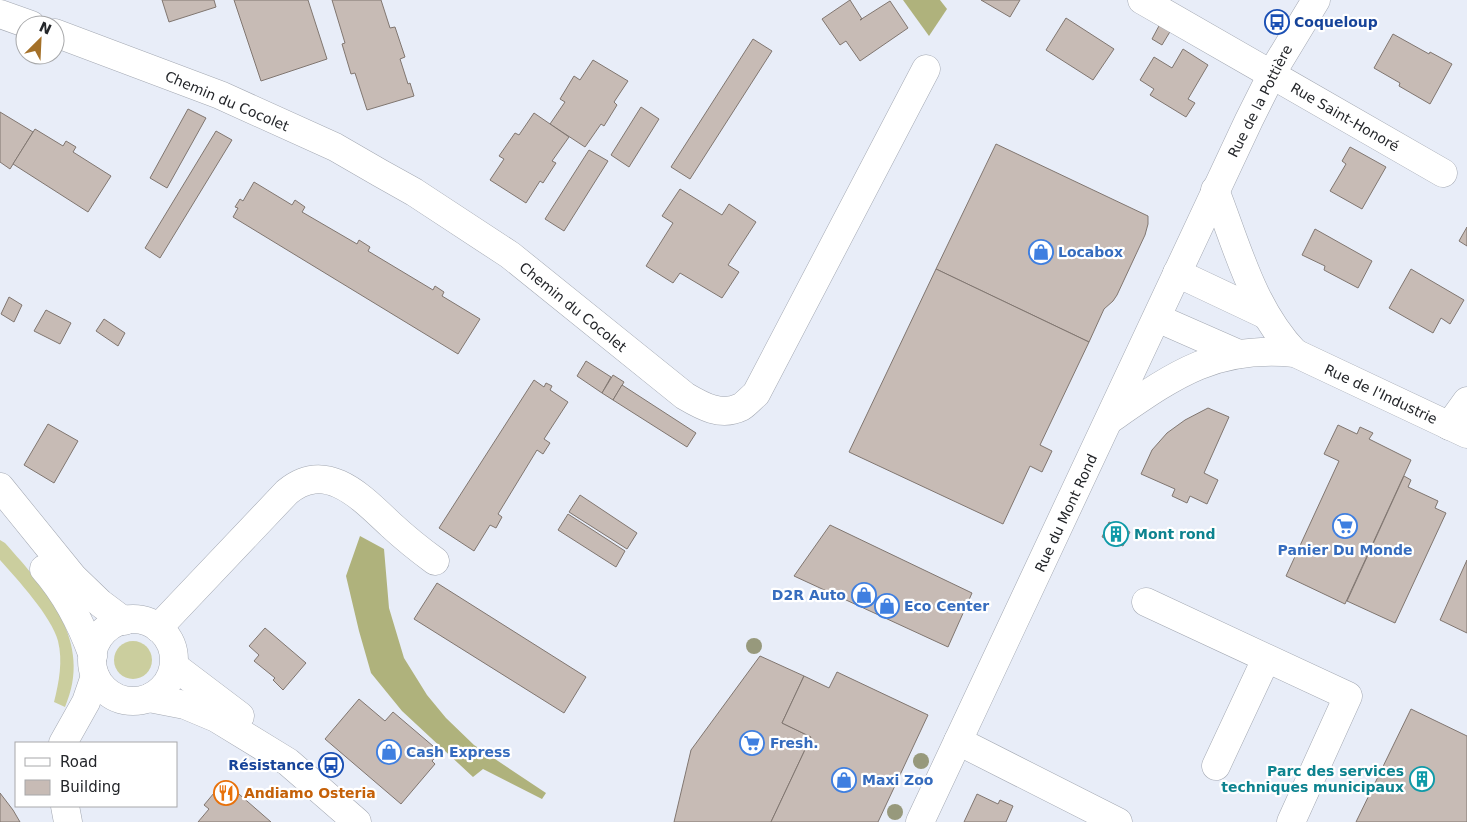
<svg xmlns="http://www.w3.org/2000/svg" width="1467" height="822" font-family="'DejaVu Sans',sans-serif">
<style>
.green{fill:#cbce9e}
.forest{fill:#afb27c}
.building{fill:#c7bbb5;stroke:#807670}
.lines{fill:none;stroke-linecap:round;stroke-linejoin:round}
.minor-casing{stroke:#a3a8b2;stroke-width:29}
.minor{stroke:#fff;stroke-width:28}
.tree{fill:#97997c}
.labels{text-anchor:middle;dominant-baseline:central;stroke-width:4.5;stroke-linejoin:round;paint-order:stroke}
.transit-label{font-size:14px;font-weight:bold;fill:#164399;stroke:#fff;text-anchor:start}
.street-label{font-size:14px;fill:#24262a;stroke:#fff}
.shop-label{font-size:14px;font-weight:bold;fill:#366cbe;stroke:#fff;text-anchor:start}
.culture-label{font-size:14px;font-weight:bold;fill:#0d838f;stroke:#fff;text-anchor:start}
.food-label{font-size:14px;font-weight:bold;fill:#c56008;stroke:#fff;text-anchor:start}
</style>
<rect width="100%" height="100%" fill="#e8edf8"/>
<g class="green">
<path d="M0,540L5,543C46,589 94,642 65,707L54,702C59,682 63,661 58,641C52,617 17,579 0,560Z"/>
<circle cx="133" cy="660" r="19"/>
</g>
<g class="forest">
<polygon points="903,0 940,0 947,9 929,36"/>
<polygon points="360,536 384,549 389,608 404,658 427,695 446,718 474,745 546,793 542,799 483,769 473,777 402,711 371,673 359,631 346,576"/>
</g>
<g class="building">
<polygon points="162,0 214,0 216,7 169,22"/>
<polygon points="234,0 308,0 327,59 261,81"/>
<polygon points="332,0 381,0 390,28 395,27 405,57 400,59 408,84 410,83 414,96 367,110 355,73 351,74 342,44 345,43"/>
<polygon points="850,0 862,19 860,20 890,1 908,28 860,61 846,41 840,45 822,19"/>
<polygon points="981,0 1020,0 1010,17"/>
<polygon points="1066,18 1114,49 1093,80 1046,50"/>
<polygon points="1160,24 1171,30 1162,45 1152,39"/>
<polygon points="1393,34 1429,54 1430,52 1452,64 1430,104 1399,86 1400,83 1374,68"/>
<polygon points="753,39 772,51 690,179 671,167"/>
<polygon points="1183,49 1208,65 1188,99 1195,103 1186,117 1150,95 1154,89 1140,80 1154,57 1172,68"/>
<polygon points="593,60 628,81 614,102 617,105 604,126 601,124 585,147 550,124 565,102 560,99 574,76 580,80"/>
<polygon points="641,107 659,119 629,167 611,155"/>
<polygon points="188,109 206,118 167,188 150,178"/>
<polygon points="0,112 33,132 10,169 0,162"/>
<polygon points="534,113 569,137 552,161 556,163 543,183 540,181 526,203 490,180 504,159 499,156 515,133 519,135"/>
<polygon points="35,129 63,146 66,141 76,147 73,152 111,176 88,212 13,164"/>
<polygon points="216,131 232,140 160,258 145,248"/>
<polygon points="996,144 1148,216 1148,224 1145,235 1117,295 1113,301 1104,309 1089,342 936,269"/>
<polygon points="1350,147 1386,167 1362,209 1330,191 1346,164 1342,161"/>
<polygon points="589,150 608,161 564,231 545,219"/>
<polygon points="254,182 292,205 295,200 305,207 302,212 357,244 359,240 370,247 368,251 433,290 435,286 444,292 442,296 480,319 458,354 233,217 238,208 235,207 240,199 243,201"/>
<polygon points="680,189 722,215 729,204 756,222 728,265 739,272 722,298 680,273 673,283 646,266 673,223 662,216"/>
<polygon points="1467,227 1467,246 1459,241"/>
<polygon points="1315,229 1372,261 1358,288 1324,270 1325,266 1302,255"/>
<polygon points="936,269 1089,342 1040,445 1052,451 1042,472 1030,466 1003,524 849,452"/>
<polygon points="1411,269 1464,300 1450,324 1441,318 1433,333 1389,308"/>
<polygon points="9,297 22,305 14,322 1,314"/>
<polygon points="46,310 71,323 60,344 34,331"/>
<polygon points="104,319 125,333 118,346 96,331"/>
<polygon points="586,361 611,377 602,393 577,376"/>
<polygon points="613,375 624,382 613,400 602,393"/>
<polygon points="534,380 544,387 546,383 552,386 550,390 568,402 544,439 550,443 543,454 537,450 498,514 502,517 496,528 490,525 474,551 439,528"/>
<polygon points="622,385 696,433 687,447 613,400"/>
<polygon points="1208,408 1229,417 1204,473 1218,480 1207,504 1190,496 1187,503 1172,496 1175,489 1141,474 1152,450 1167,433 1185,420"/>
<polygon points="48,424 78,441 54,483 24,465"/>
<polygon points="1338,425 1357,434 1360,427 1373,433 1369,439 1411,460 1345,604 1286,576 1339,461 1324,454"/>
<polygon points="1404,476 1411,480 1408,487 1438,501 1435,508 1446,513 1395,623 1347,601"/>
<polygon points="580,495 637,533 627,549 569,512"/>
<polygon points="568,514 625,551 616,567 558,530"/>
<polygon points="1109,522 1130,532 1123,546 1102,537"/>
<polygon points="830,525 972,593 948,647 794,576"/>
<polygon points="1467,560 1467,633 1440,620"/>
<polygon points="437,583 586,677 564,713 414,619"/>
<polygon points="265,628 306,663 283,690 273,680 275,678 254,661 259,655 249,646"/>
<polygon points="760,656 804,676 782,723 811,737 771,822 674,822 691,750"/>
<polygon points="837,672 928,715 878,822 771,822 811,737 782,723 804,676 829,688"/>
<polygon points="359,699 385,721 393,712 440,752 432,761 435,764 401,804 325,739"/>
<polygon points="1411,709 1467,736 1467,822 1356,822"/>
<polygon points="224,781 271,822 198,822 209,809 204,805"/>
<polygon points="0,793 13,810 20,822 0,822"/>
<polygon points="977,794 998,804 1000,800 1013,806 1006,822 964,822"/>
</g>
<g class="lines">
<defs>
<g id="minor">
<polyline points="1142,0 1443,173"/>
<polyline points="0,14 31,25"/>
<path d="M55,33L220,95L335,147L380,173L414,192L510,255L685,396C702,406 721,417 741,407C746,404 751,398 756,394L926,69"/>
<path d="M1215,190C1237,246 1252,308 1295,353"/>
<polyline points="1177,273 1266,315"/>
<polyline points="1157,318 1239,354"/>
<path d="M1112,418C1174,375 1215,345 1295,353L1467,434"/>
<polyline points="1449,426 1467,401"/>
<polyline points="0,487 73,577 100,603 124,621"/>
<path d="M44,569C67,595 81,623 93,656"/>
<polyline points="1146,602 1348,696 1291,822"/>
<circle cx="133" cy="660" r="41"/>
<path d="M158,628L287,492C327,459 362,498 391,525C405,538 420,550 435,561"/>
<polyline points="174,666 240,716"/>
<polyline points="149,698 185,705 216,718 288,762 357,822"/>
<polyline points="958,741 1118,822"/>
<polyline points="63,743 86,702 95,676"/>
<polyline points="1216,766 1266,659"/>
<polyline points="65,806 68,822"/>
<polyline points="920,822 1249,120 1276,66 1316,0"/>
</g>
</defs>
<use href="#minor" class="minor-casing"/>
<use href="#minor" class="minor"/>
</g>
<g class="tree">
<circle cx="754" cy="646" r="8"/>
<circle cx="921" cy="761" r="8"/>
<circle cx="895" cy="812" r="8"/>
</g>
<defs>
<symbol id="bus-ring" viewBox="-11 -11 22 22"><circle r="9.5" fill="#fff" stroke="#1a4fb4" stroke-width="1.5"/><path d="M-5-6H5V4H4V6H2V4H-2V6H-4V4H-5ZM-3.5-4V0h7V-4ZM-3.5 1.2v1.5H-2V1.2ZM2 1.2v1.5H3.5V1.2Z" fill="#1a4fb4"/></symbol>
<symbol id="shop-ring" viewBox="-11 -11 22 22"><circle r="9.5" fill="#fff" stroke="#3f7fe0" stroke-width="1.5"/><path d="M-5-2.5h2.3a2.7 3.5 0 0 1 5.4 0H5L5.5 6h-11ZM-1.5-2.5h3a1.5 2.3 0 0 0-3 0Z" fill="#3f7fe0"/></symbol>
<symbol id="supermarket-ring" viewBox="-11 -11 22 22"><circle r="9.5" fill="#fff" stroke="#3f7fe0" stroke-width="1.5"/><path d="M-6-5.5h2.5l.6 2H6L4.5 2H-2.5L-4.4-4H-6ZM-1.5 3.2a1.3 1.3 0 1 0 .1 0ZM3 3.2a1.3 1.3 0 1 0 .1 0Z" fill="#3f7fe0"/></symbol>
<symbol id="building-ring" viewBox="-11 -11 22 22"><circle r="9.5" fill="#fff" stroke="#0f9aa8" stroke-width="1.5"/><path d="M-4-6H4V6H1V3H-1V6H-4ZM-2.5-4.3h1.7v1.8h-1.7ZM.8-4.3h1.7v1.8H.8ZM-2.5-1h1.7V.8h-1.7ZM.8-1h1.7V.8H.8Z" fill="#0f9aa8"/></symbol>
<symbol id="restaurant-ring" viewBox="-11 -11 22 22"><circle r="9.5" fill="#fff" stroke="#e8710a" stroke-width="1.5"/><path d="M-5-6h1v4h1v-4h1v4h1v-4h1v5L-1.5 .5V6h-2V.5L-5-1ZM5-6V6H3V1.5H1.5Q1.5-4 5-6Z" fill="#e8710a"/></symbol>
</defs>
<g fill-rule="evenodd">
<use href="#bus-ring" x="1263" y="8" width="28" height="28"/>
<use href="#shop-ring" x="1027" y="238" width="28" height="28"/>
<use href="#supermarket-ring" x="1331" y="512" width="28" height="28"/>
<use href="#building-ring" x="1102" y="520" width="28" height="28"/>
<use href="#shop-ring" x="850" y="581" width="28" height="28"/>
<use href="#shop-ring" x="873" y="592" width="28" height="28"/>
<use href="#supermarket-ring" x="738" y="729" width="28" height="28"/>
<use href="#shop-ring" x="375" y="738" width="28" height="28"/>
<use href="#bus-ring" x="317" y="751" width="28" height="28"/>
<use href="#building-ring" x="1408" y="765" width="28" height="28"/>
<use href="#shop-ring" x="830" y="766" width="28" height="28"/>
<use href="#restaurant-ring" x="212" y="779" width="28" height="28"/>
</g>
<g class="labels">
<g class="transit-label">
<text x="1294" y="22">Coqueloup</text>
<text x="314" y="765" text-anchor="end">Résistance</text>
</g>
<g class="street-label">
<text transform="translate(227 101) rotate(23)">Chemin du Cocolet</text>
<text transform="translate(1260 101) rotate(-63)">Rue de la Pottière</text>
<text transform="translate(1345 117) rotate(30)">Rue Saint-Honoré</text>
<text transform="translate(573 307) rotate(39)">Chemin du Cocolet</text>
<text transform="translate(1381 394) rotate(25)">Rue de l'Industrie</text>
<text transform="translate(1066 513) rotate(-65)">Rue du Mont Rond</text>
</g>
<g class="shop-label">
<text x="1058" y="252">Locabox</text>
<text x="1345" y="550" text-anchor="middle">Panier Du Monde</text>
<text x="846" y="595" text-anchor="end">D2R Auto</text>
<text x="904" y="606">Eco Center</text>
<text x="770" y="743">Fresh.</text>
<text x="406" y="752">Cash Express</text>
<text x="862" y="780">Maxi Zoo</text>
</g>
<g class="culture-label">
<text x="1134" y="534">Mont rond</text>
<text x="1404" y="771" text-anchor="end">Parc des services<tspan x="1404" dy="16">techniques municipaux</tspan></text>
</g>
<g class="food-label">
<text x="244" y="793">Andiamo Osteria</text>
</g>
</g>
<rect x="15" y="742" width="162" height="65" fill="#ffffff" stroke="#a7a8aa"/>
<rect x="25" y="758" width="25" height="8" fill="#ffffff" stroke="#a7a8aa"/>
<text x="60" y="767" font-size="15" fill="#24262a">Road</text>
<rect x="25" y="780" width="25" height="15" fill="#c7bbb5" stroke="#a7a8aa"/>
<text x="60" y="792" font-size="15" fill="#24262a">Building</text>
<g transform="translate(40 40) rotate(24)"><circle r="24" fill="#ffffff" stroke="#a7a8aa"/>
<path d="M0-4L9 19L0 12L-9 19Z" fill="#a47028"/>
<text y="-8" font-size="14" font-weight="bold" text-anchor="middle" fill="#24262a">N</text>
</g>
</svg>
